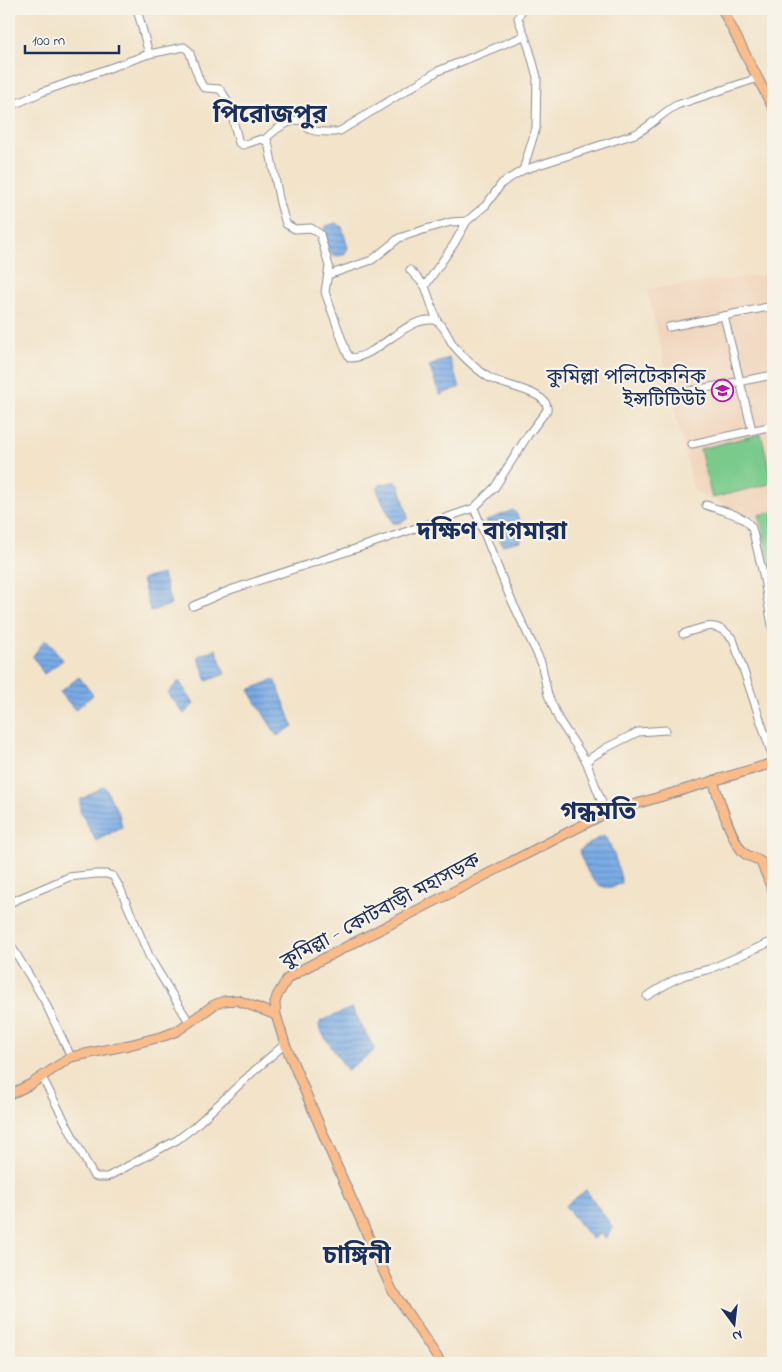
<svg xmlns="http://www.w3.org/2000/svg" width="782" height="1372" font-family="'Indie Flower','Noto Sans Bengali',sans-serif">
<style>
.built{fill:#f1d5bd}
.green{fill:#79ca8b;stroke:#4a7c74}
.water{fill:url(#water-rules);stroke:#4a6da2}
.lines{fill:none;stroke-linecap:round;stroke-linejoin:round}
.minor-casing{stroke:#868994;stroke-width:9}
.major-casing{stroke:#868994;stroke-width:11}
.minor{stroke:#fff;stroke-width:7}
.major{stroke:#f9bc8a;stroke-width:9}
.labels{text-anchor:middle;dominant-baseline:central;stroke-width:4.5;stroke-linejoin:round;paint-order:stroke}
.poi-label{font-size:20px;fill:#1b2f5e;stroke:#f7f3e8;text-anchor:end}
.street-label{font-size:20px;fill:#1b2f5e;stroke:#f7f3e8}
.district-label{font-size:25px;font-weight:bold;fill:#1b2f5e;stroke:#f7f3e8}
</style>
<defs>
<pattern id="water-rules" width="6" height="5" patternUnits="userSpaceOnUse" patternTransform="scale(1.25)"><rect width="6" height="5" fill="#7aabe5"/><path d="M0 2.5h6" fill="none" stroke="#638cbd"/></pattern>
</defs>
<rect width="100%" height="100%" fill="#f7f3e8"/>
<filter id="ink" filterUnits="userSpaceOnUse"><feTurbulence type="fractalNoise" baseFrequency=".02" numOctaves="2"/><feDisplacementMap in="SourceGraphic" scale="10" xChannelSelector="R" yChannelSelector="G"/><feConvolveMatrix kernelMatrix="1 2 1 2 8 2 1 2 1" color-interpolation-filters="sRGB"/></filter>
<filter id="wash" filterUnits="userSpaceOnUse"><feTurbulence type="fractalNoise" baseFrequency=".0096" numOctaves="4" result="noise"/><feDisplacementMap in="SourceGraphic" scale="20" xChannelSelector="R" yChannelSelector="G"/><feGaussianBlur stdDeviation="1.12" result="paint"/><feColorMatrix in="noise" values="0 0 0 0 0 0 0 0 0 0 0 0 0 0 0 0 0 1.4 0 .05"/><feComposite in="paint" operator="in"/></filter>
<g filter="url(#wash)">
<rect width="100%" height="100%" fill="#f2e3c9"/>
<polygon class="built" points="773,274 773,610 756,518 694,491 647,289"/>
<g class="green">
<polygon points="761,434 773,483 712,498 700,449"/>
<polygon points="773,512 773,575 759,515"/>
</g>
<g class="water">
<path d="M336,223L342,227L348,248L344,255C339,256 335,257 330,253L324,233L326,226Z"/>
<polygon points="449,358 460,387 440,395 429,366"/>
<polygon points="395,481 400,486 408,518 400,523 393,523 377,490 380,485"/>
<path d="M513,510C524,522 521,526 521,541L502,545C500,536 491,529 486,521Z"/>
<polygon points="163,574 171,605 150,611 142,579"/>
<polygon points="44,641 48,641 63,660 44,674 33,656"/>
<polygon points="216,649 225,674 207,681 198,656"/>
<polygon points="79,677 93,695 75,710 60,692"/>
<polygon points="275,679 293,726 277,736 249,690"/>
<polygon points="179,681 194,704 184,714 168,693"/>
<polygon points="104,786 119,814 122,827 96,841 80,811 80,800"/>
<path d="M605,836C614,850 618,867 622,883C619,884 615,887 611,887C593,891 584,864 579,851L598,838Z"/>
<polygon points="352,1008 374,1048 373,1052 347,1070 320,1030 319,1025 321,1021"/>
<polygon points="586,1190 613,1228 606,1238 600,1234 592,1239 565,1206"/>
</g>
</g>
<g filter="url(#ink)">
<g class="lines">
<defs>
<g id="minor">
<polyline points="137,9 149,54"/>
<polyline points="522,9 518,18 529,48 537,77 536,128 523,170"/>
<path d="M9,107L42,92L149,54L184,47L189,51L199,79L203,87C208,89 214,88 219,89C228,93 236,133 239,143L243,145L261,139L268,142L280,203L286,224L295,229L311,228L320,234L329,266L325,292L346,351L350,358C376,358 402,321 429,320C430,320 435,320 436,321C445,325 448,339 454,346C464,358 475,368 488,377C501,386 550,391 547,410L528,435L495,487L474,508L509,595L541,662L548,695L559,720L586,761L606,813"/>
<path d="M265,140C272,131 292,117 303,121C305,123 306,127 309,129C314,132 334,133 340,131L438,71L524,36"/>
<polyline points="410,270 425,286"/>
<polyline points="328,275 372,260 399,238 426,229 451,222 467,221"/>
<polyline points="724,316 752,430"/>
<path d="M437,321L425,286L454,244L467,221L486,205L502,183L523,170L635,134C652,126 661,113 677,105L758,78"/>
<polyline points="669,327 773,306"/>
<polyline points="674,394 773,375"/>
<polyline points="692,444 773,426"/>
<path d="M706,505C721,511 744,514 752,528L763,574L773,631"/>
<polyline points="193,606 230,590 376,542 474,508"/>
<path d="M683,634C705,626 716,620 733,639L773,758"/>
<polyline points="586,761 606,748 638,732 666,730"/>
<polyline points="9,903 69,877 96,874 106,874 113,876 120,888 150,958 189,1022"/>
<polyline points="9,942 44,1000 71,1057"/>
<polyline points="647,996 672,981 685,975 710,969 773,941"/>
<polyline points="42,1077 93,1175 97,1177 107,1177 177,1140 194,1127 254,1071 285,1044"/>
</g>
<g id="major">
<polyline points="722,9 773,108"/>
<path d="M713,781C719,798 731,841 744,853C749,857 756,858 761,862L773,891"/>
<polyline points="9,1095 31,1084 71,1057 129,1045 164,1036 177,1031 214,1005 224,1001 237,1000 276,1015"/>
<polyline points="441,1363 392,1290 335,1162 285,1044 276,1015 275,1003 277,996 287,979 305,968 606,813 773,763"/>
</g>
</defs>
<use href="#minor" class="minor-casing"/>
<use href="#major" class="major-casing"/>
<use href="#minor" class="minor"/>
<use href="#major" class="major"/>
</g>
</g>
<defs>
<symbol id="university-ring" viewBox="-11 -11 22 22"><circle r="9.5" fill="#f7f3e8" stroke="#b5179e" stroke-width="1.5"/><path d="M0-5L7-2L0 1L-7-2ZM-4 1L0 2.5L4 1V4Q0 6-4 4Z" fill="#b5179e"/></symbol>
</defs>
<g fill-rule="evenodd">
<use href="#university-ring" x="710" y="378" width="25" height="25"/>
</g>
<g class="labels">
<g class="poi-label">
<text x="706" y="378">কুমিল্লা পলিটেকনিক<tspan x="706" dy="23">ইন্সটিটিউট</tspan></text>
</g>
<g class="street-label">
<text transform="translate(381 912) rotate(-28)">কুমিল্লা - কোটবাড়ী মহাসড়ক</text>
</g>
<g class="district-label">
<text x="270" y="116">পিরোজপুর</text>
<text x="492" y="533">দক্ষিণ বাগমারা</text>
<text x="598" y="813">গন্ধমতি</text>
<text x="357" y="1257">চাঙ্গিনী</text>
</g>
</g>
<rect width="782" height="1372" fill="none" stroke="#f7f3e8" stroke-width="30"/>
<g transform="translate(734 1324) rotate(165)" stroke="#f7f3e8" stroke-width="4" paint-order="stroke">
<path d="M0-4L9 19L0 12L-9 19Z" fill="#1b2f5e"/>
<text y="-8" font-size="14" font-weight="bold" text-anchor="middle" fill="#1b2f5e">N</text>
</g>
<path d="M25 45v8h94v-8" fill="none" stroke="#1b2f5e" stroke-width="2.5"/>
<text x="32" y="45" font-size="15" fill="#1b2f5e" stroke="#f7f3e8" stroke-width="4" paint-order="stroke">100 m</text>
</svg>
